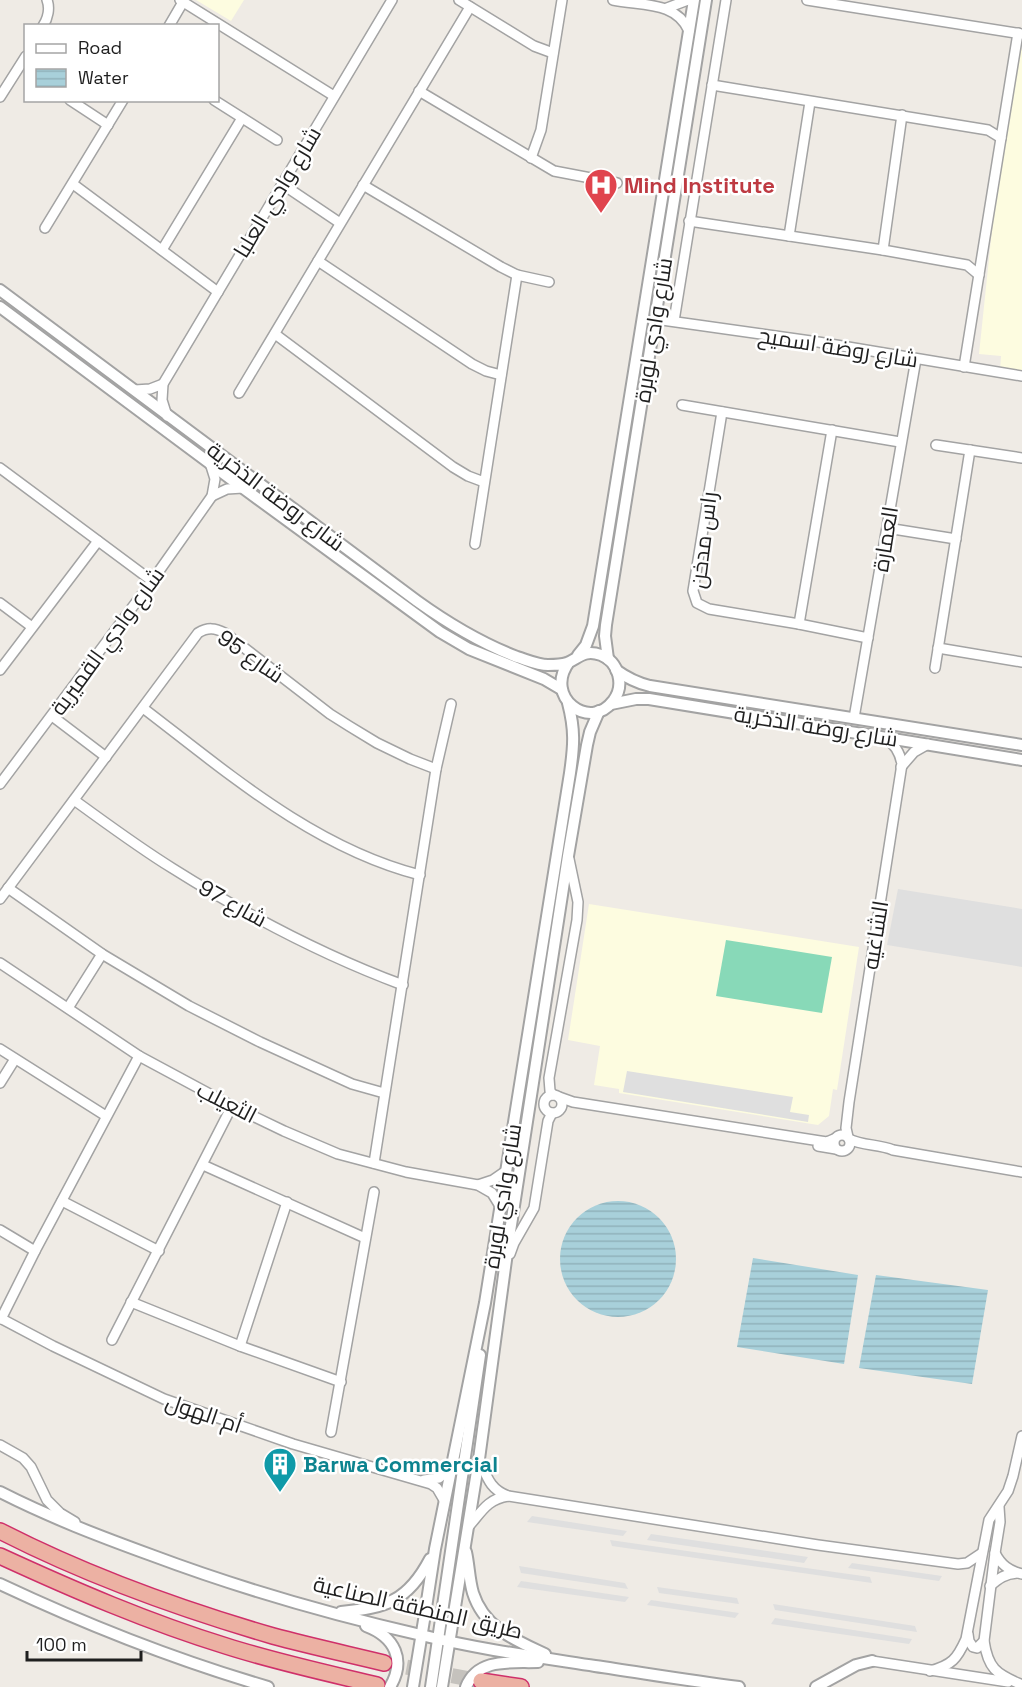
<svg xmlns="http://www.w3.org/2000/svg" width="1022" height="1687" font-family="'Space Grotesk',Cairo,sans-serif">
<style>
.education{fill:#fdfce0}
.pitch{fill:#88d9b8}
.parking{fill:#dfdfdf}
.water{fill:url(#water-rules)}
.lines{fill:none;stroke-linecap:round;stroke-linejoin:round}
.trunk-tunnel{stroke:#c5c2bd;stroke-width:15;stroke-dasharray:15 8;stroke-linecap:butt}
.minor-casing{stroke:#a3a3a3;stroke-width:12}
.tertiary-casing{stroke:#a3a3a3;stroke-width:14}
.trunk-casing{stroke:#cf306a;stroke-width:18}
.minor{stroke:#fff;stroke-width:9}
.tertiary{stroke:#fff;stroke-width:10}
.trunk{stroke:#ecb1a3;stroke-width:15}
.labels{text-anchor:middle;dominant-baseline:central;stroke-width:5;stroke-linejoin:round;paint-order:stroke}
.health-label{font-size:22px;font-weight:bold;fill:#be3a42;stroke:#fff;text-anchor:start}
.street-label{font-size:22px;fill:#1f1f1f;stroke:#fff}
.culture-label{font-size:22px;font-weight:bold;fill:#0d838f;stroke:#fff;text-anchor:start}
</style>
<defs>
<pattern id="water-rules" width="6" height="5" patternUnits="userSpaceOnUse" patternTransform="scale(1.5)"><rect width="6" height="5" fill="#a8d0da"/><path d="M0 2.5h6" fill="none" stroke="#90b2bb"/></pattern>
</defs>
<rect width="100%" height="100%" fill="#efebe5"/>
<g class="education">
<polygon points="196,0 244,0 231,21"/>
<polygon points="1022,48 1022,373 1000,370 1001,356 979,354 994,211 1020,53"/>
<polygon points="589,904 859,947 837,1090 833,1089 829,1116 818,1125 619,1093 619,1089 594,1085 600,1046 568,1040"/>
</g>
<polygon class="pitch" points="726,940 832,957 822,1013 716,996"/>
<g class="parking">
<polygon points="898,889 1022,909 1022,967 887,945"/>
<polygon points="627,1071 793,1097 790,1112 809,1115 808,1122 623,1092"/>
<polygon points="532,1516 627,1531 623,1536 527,1522"/>
<polygon points="651,1534 808,1557 804,1563 647,1540"/>
<polygon points="610,1540 870,1577 872,1583 612,1546"/>
<polygon points="852,1563 942,1576 939,1581 848,1568"/>
<polygon points="519,1566 625,1583 628,1589 521,1573"/>
<polygon points="521,1581 629,1597 625,1602 517,1587"/>
<polygon points="657,1587 737,1598 739,1604 659,1593"/>
<polygon points="651,1600 739,1613 735,1618 647,1605"/>
<polygon points="773,1604 915,1626 917,1632 775,1610"/>
<polygon points="775,1618 912,1639 909,1644 771,1624"/>
</g>
<g class="water">
<circle cx="618" cy="1259" r="58"/>
<polygon points="753,1258 858,1275 844,1364 737,1347"/>
<polygon points="876,1275 988,1290 972,1384 859,1368"/>
</g>
<g class="lines">
<polyline class="trunk-tunnel" points="384,1663 481,1681"/>
<defs>
<g id="minor">
<polyline points="180,0 334,96"/>
<polyline points="459,0 534,46 553,53"/>
<path d="M613,0C642,6 676,1 689,31"/>
<polyline points="807,0 1022,34"/>
<polyline points="667,8 688,0"/>
<path d="M43,26C48,18 50,8 47,0"/>
<polyline points="169,26 183,2"/>
<polyline points="712,85 988,130 1001,138"/>
<polyline points="419,91 554,171 617,183"/>
<polyline points="0,97 26,56"/>
<polyline points="70,100 108,125"/>
<polyline points="214,100 277,140"/>
<polyline points="531,158 541,130 562,0"/>
<polyline points="73,184 218,292"/>
<polyline points="282,184 340,223"/>
<polyline points="363,185 501,267 517,275 549,282"/>
<polyline points="689,221 883,250 967,265 979,275"/>
<polyline points="45,228 123,100"/>
<polyline points="789,236 810,102"/>
<polyline points="162,250 242,118"/>
<polyline points="883,250 902,115"/>
<polyline points="318,261 472,364 486,371 501,375"/>
<polyline points="655,319 818,342 1022,376"/>
<polyline points="674,321 726,0"/>
<polyline points="275,334 453,467 468,476 484,482"/>
<polyline points="964,367 1018,33"/>
<polyline points="135,390 150,389 163,384"/>
<polyline points="239,393 470,7"/>
<polyline points="682,405 900,442"/>
<polyline points="722,412 693,591 697,603 709,609 799,624 868,638"/>
<polyline points="167,416 162,400 163,384 392,0"/>
<polyline points="936,445 1022,458"/>
<polyline points="0,468 152,581"/>
<polyline points="212,496 227,489 243,488"/>
<polyline points="887,528 956,539"/>
<polyline points="475,544 517,275"/>
<polyline points="0,603 32,627"/>
<polyline points="799,624 832,430"/>
<polyline points="938,648 1022,662"/>
<polyline points="935,668 970,450"/>
<polyline points="0,670 98,541"/>
<path d="M143,708C228,773 314,848 420,875"/>
<polyline points="52,716 106,757"/>
<polyline points="854,718 916,359"/>
<polyline points="901,767 914,752 928,744"/>
<polyline points="0,784 152,581 212,496 215,479 210,463"/>
<path d="M74,800C106,823 138,847 172,868C245,914 322,955 403,985"/>
<polyline points="8,888 102,954 189,1006 260,1042 352,1084 384,1093"/>
<path d="M0,899L198,633C208,627 215,628 225,633L330,714L349,726L377,743L410,759L436,769"/>
<polyline points="0,963 139,1056 232,1106 284,1131 338,1154 406,1172 478,1185 492,1193 500,1206"/>
<polyline points="68,1008 102,954"/>
<polyline points="0,1049 106,1116"/>
<polyline points="0,1083 15,1059"/>
<polyline points="553,1095 550,1091 549,1078 577,920 578,902 569,859"/>
<circle cx="553" cy="1104" r="9"/>
<polyline points="559,1097 573,1102 820,1141 827,1142 834,1139"/>
<circle cx="842" cy="1143" r="8"/>
<path d="M848,1137L846,1128L849,1102L902,764C900,753 895,744 885,738"/>
<path d="M849,1139C863,1146 879,1144 893,1150L1022,1172"/>
<polyline points="818,1146 836,1149"/>
<polyline points="374,1163 436,769 451,704"/>
<polyline points="203,1165 365,1238"/>
<polyline points="478,1185 493,1180 506,1171"/>
<polyline points="62,1201 159,1251"/>
<polyline points="0,1230 35,1251"/>
<polyline points="510,1254 514,1243 534,1208 548,1121 552,1113"/>
<polyline points="131,1302 240,1346 341,1382"/>
<polyline points="0,1318 53,1346 164,1399 293,1444 431,1484 437,1488 444,1500"/>
<polyline points="1,1319 35,1251 139,1056"/>
<polyline points="112,1340 232,1106"/>
<polyline points="240,1346 287,1202"/>
<polyline points="331,1432 374,1192"/>
<polyline points="0,1445 23,1458 31,1467 47,1500 60,1513 75,1522"/>
<path d="M479,1459C487,1476 489,1489 508,1496L818,1545L958,1564L967,1563L982,1553"/>
<polyline points="424,1480 439,1478 450,1469"/>
<path d="M999,1507L1000,1522L995,1553L984,1641C988,1668 996,1674 1020,1684"/>
<path d="M469,1526C482,1511 488,1499 508,1496"/>
<path d="M995,1553C1001,1565 1009,1571 1022,1574"/>
<path d="M990,1586C999,1578 1005,1574 1017,1573"/>
<polyline points="968,1634 969,1641 973,1647 977,1648 984,1641"/>
<polyline points="872,1661 1008,1682"/>
<path d="M930,1671C952,1665 957,1659 966,1639L989,1520L1008,1491L1013,1476L1022,1436"/>
</g>
<g id="tertiary">
<path d="M0,290L417,601C449,624 481,643 517,657C527,660 538,665 548,665C554,665 561,665 567,663C579,658 584,649 601,655C619,662 625,686 613,701C590,732 543,697 569,662"/>
<polyline points="0,307 243,488 440,632 469,649 544,679 561,689"/>
<polyline points="578,655 586,645 593,626 694,0"/>
<polyline points="608,659 605,636 606,625 706,0"/>
<path d="M616,670C627,678 637,683 650,686L1022,745"/>
<polyline points="611,704 636,699 649,699 1022,760"/>
<path d="M0,1492C49,1517 99,1536 151,1555C239,1588 329,1614 421,1635C478,1649 537,1657 595,1666C643,1673 691,1681 739,1687"/>
<path d="M466,1552C469,1565 469,1580 473,1593C484,1628 515,1640 545,1654"/>
<path d="M0,1584C87,1625 176,1660 268,1687"/>
<path d="M341,1612C386,1608 408,1601 430,1559"/>
<path d="M366,1626C395,1637 406,1660 390,1687"/>
<path d="M413,1687L425,1614L435,1549L485,1303L570,773C574,745 575,730 568,703"/>
<polyline points="431,1687 480,1355"/>
<polyline points="442,1687 479,1459 509,1238 568,856 587,745 590,732 599,711"/>
<path d="M466,1687C478,1657 512,1663 538,1662"/>
<polyline points="816,1687 856,1665 872,1661"/>
</g>
<g id="trunk">
<path d="M0,1531C86,1575 180,1609 273,1636C310,1646 347,1654 384,1663"/>
<path d="M0,1556C74,1590 148,1622 226,1646C276,1662 327,1673 377,1685"/>
<polyline points="481,1681 521,1687"/>
</g>
</defs>
<use href="#minor" class="minor-casing"/>
<use href="#tertiary" class="tertiary-casing"/>
<use href="#trunk" class="trunk-casing"/>
<use href="#minor" class="minor"/>
<use href="#tertiary" class="tertiary"/>
<use href="#trunk" class="trunk"/>
</g>
<defs>
<symbol id="hospital-pin" viewBox="-11 -11 22 30"><path d="M0 17L-7.5 6A9.5 9.5 0 1 1 7.5 6Z" fill="#e0444e" stroke="#fff"/><path d="M-5-5h3v3.5h4V-5h3V5h-3V1.5h-4V5h-3Z" fill="#fff"/></symbol>
<symbol id="building-pin" viewBox="-11 -11 22 30"><path d="M0 17L-7.5 6A9.5 9.5 0 1 1 7.5 6Z" fill="#0f9aa8" stroke="#fff"/><path d="M-4-6H4V6H1V3H-1V6H-4ZM-2.5-4.3h1.7v1.8h-1.7ZM.8-4.3h1.7v1.8H.8ZM-2.5-1h1.7V.8h-1.7ZM.8-1h1.7V.8H.8Z" fill="#fff"/></symbol>
</defs>
<g fill-rule="evenodd">
<use href="#hospital-pin" x="582" y="166" width="38" height="52"/>
<use href="#building-pin" x="261" y="1445" width="38" height="52"/>
</g>
<g class="labels">
<g class="health-label">
<text x="624" y="185">Mind Institute</text>
</g>
<g class="street-label">
<text transform="translate(277 192) rotate(-59)">شارع وادي العلبا</text>
<text transform="translate(653 330) rotate(-81)">شارع وادي لوبرة</text>
<text transform="translate(838 347) rotate(9)">شارع روضة اسميح</text>
<text transform="translate(276 496) rotate(37)">شارع روضة الذخرية</text>
<text transform="translate(885 539) rotate(-81)">العمارة</text>
<text transform="translate(703 540) rotate(-83)">راس مدخن</text>
<text transform="translate(107 641) rotate(-54)">شارع وادي القميرية</text>
<text transform="translate(251 656) rotate(35)">شارع 95</text>
<text transform="translate(816 726) rotate(9)">شارع روضة الذخرية</text>
<text transform="translate(233 903) rotate(29)">شارع 97</text>
<text transform="translate(875 935) rotate(-81)">الشاغيه</text>
<text transform="translate(227 1102) rotate(27)">الثعيلب</text>
<text transform="translate(502 1196) rotate(-81)">شارع وادي لوبرة</text>
<text transform="translate(204 1413) rotate(19)">أم الهول</text>
<text transform="translate(418 1607) rotate(13)">طريق المنطقة الصناعية</text>
</g>
<g class="culture-label">
<text x="303" y="1464">Barwa Commercial</text>
</g>
</g>
<rect x="24" y="24" width="195" height="78" fill="#ffffff" stroke="#a5a5a5" stroke-width="1.5"/>
<rect x="36" y="44" width="30" height="9" fill="#ffffff" stroke="#a5a5a5" stroke-width="1.5"/>
<text x="78" y="54" font-size="18" fill="#1f1f1f">Road</text>
<rect x="36" y="69" width="30" height="18" fill="url(#water-rules)" stroke="#a5a5a5" stroke-width="1.5"/>
<text x="78" y="84" font-size="18" fill="#1f1f1f">Water</text>
<path d="M27 1651v9h114v-9" fill="none" stroke="#1f1f1f" stroke-width="3"/>
<text x="36" y="1651" font-size="18" fill="#1f1f1f" stroke="#ffffff" stroke-width="4.5" paint-order="stroke">100 m</text>
</svg>
